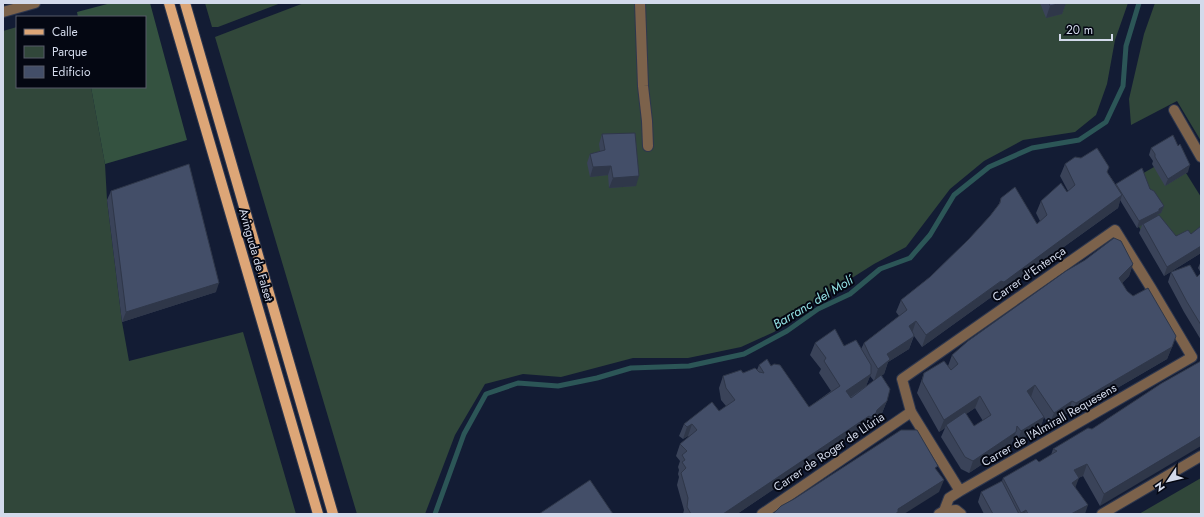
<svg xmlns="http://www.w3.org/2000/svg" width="1204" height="517" font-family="Jost,sans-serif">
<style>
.green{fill:#31473a}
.forest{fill:#345240}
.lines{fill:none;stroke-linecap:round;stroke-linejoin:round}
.stream{stroke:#2c5657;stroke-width:5}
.minor-casing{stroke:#2e374e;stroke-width:12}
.major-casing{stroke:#2e374e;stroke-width:12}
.minor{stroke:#7c624b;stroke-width:10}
.major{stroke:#dda677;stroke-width:10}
.wall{fill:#3a4359;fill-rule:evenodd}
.shaded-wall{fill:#2f3749}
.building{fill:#434e68;stroke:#2f3749}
.labels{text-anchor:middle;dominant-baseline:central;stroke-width:4;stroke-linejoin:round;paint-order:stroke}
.street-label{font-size:12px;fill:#d3daeb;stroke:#040712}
.water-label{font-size:13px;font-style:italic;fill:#93e1e3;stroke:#040712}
</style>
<rect width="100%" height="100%" fill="#131c34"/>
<g class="green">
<polygon points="205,3 281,3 218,27 212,27"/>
<polygon points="304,3 1128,3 1115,40 1107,84 1096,115 1075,132 1023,140 984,161 950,189 906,247 874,264 814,302 774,332 741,347 688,358 633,358 561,377 523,374 485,384 455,435 425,514 357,514 215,37"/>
<polygon points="1155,3 1201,3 1201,141 1177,101 1131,125 1129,99 1144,34"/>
<polygon points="17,27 17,87 91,87 105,164 107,200 122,322 129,361 243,332 296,514 3,514 3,31"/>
<polygon points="1154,167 1186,173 1201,197 1201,234 1187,243 1142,232 1139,227 1140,175"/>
<polygon points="1201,478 1201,514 1139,514"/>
</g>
<polygon class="forest" points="111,3 150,3 187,140 105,164 91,87 145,87 145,17 78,17 77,12"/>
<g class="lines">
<polyline class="stream" points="435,514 464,434 486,394 518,383 558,386 597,378 631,368 689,366 744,354 787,331 818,309 850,294 880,269 910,258 930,235 954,195 989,167 1032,148 1079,140 1106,122 1123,86 1126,46 1139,3"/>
<defs>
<g id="minor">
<polyline points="640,3 643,86 647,121 648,146"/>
<polyline points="3,12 35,3"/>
<polyline points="1174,110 1201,157"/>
<polyline points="944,511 956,510 961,514"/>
<polyline points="762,514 911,412"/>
<polyline points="939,514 944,511 949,498 960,491 1192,357 1151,288 1115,230 902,379 911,412 960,491"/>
<polyline points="1102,514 1201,456"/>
</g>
<g id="major">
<polyline points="169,3 318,514"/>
<polyline points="185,3 333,514"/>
</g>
</defs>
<use href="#minor" class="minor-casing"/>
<use href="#major" class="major-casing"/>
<use href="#minor" class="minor"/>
<use href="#major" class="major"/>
</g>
<g class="wall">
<polygon points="1040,3 1066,3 1062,14 1046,18"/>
<polygon points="602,134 636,186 609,188 608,175 590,177 587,163 590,154 600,151 599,144"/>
<polygon points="1151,148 1188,172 1165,186 1152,164 1153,161 1149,155"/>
<path d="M1065,164L1107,172L1116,185V184L1150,189L1164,206L1161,213L1157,215V216L1176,236L1191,234L1201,226V253L1164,276L1139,233L1142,225L1137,228L1120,200L1118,208L1022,277L999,294L997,293L922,347L914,336L909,349L888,362L884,374L882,375L887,401L882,413L873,421L872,425L867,429L865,428L861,430L737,514H683L684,510L677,485L679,477L678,474L679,470L678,467L680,461L676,456L680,444L689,437L688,436L683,439L679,436L684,424L719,411L726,406L721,400L719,388L723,376L757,370L759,365L771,366L809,407L831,391L819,373L821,369L810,355L815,343L844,346L861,349L864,343L899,316L896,312L901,300L930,277L969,239L990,216L999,204L1001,198L1037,224L1040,221L1036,213L1041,201L1068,191L1060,176ZM870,376L874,381L866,386Z"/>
<polygon points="111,191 216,292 122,322 107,200"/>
<polygon points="1201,261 1201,273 1198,268"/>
<path d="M1133,264L1129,276L1122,283L1127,291L1172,347L1167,359L1071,415L1068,413L1049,425L1031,397L1044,417L1040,429L1017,443L1014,438L1011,445L969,473L961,469L941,437L945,428L939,432L917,393L924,373L948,366L952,355ZM975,408L983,421L974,426L966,414Z"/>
<polygon points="1171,272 1197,277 1201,273 1201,340 1184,312 1168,282"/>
<polygon points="1162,383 1100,506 1083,476 1078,478 1075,487 1085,514 984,514 978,502 981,492 1002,481 1003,478 1039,462 1051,455 1053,449 1092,429"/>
</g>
<g class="shaded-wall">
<polygon points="1061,3 1066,3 1062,14 1046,18 1050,6"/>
<polygon points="1190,165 1188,172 1165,186 1168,179"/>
<polygon points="611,166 608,175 590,177 593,167"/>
<polygon points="639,176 636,186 609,188 613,178"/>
<polygon points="1122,195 1118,208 1022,277 999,294 997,293 922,347 926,335"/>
<polygon points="1164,206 1161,213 1157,215 1156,218 1143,224 1142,225 1137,228 1139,221"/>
<polygon points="1201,246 1201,253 1164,276 1167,267"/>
<polygon points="1133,264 1129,276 1115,290 1119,278"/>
<polygon points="219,283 216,292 122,322 126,312"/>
<polygon points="916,321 912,333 909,326"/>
<polygon points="913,337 909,349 888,362 884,374 874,381 878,369 887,354"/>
<polygon points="1172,347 1167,359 1071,415 1076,403"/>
<polygon points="871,374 866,386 842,403 846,391"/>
<polygon points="1035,385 1031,397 1027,391"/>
<polygon points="980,396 975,408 947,427 946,425 945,428 939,432 944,420"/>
<polygon points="887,401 882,413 873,421 872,425 867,429 871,417 877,410"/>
<polygon points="1072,401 1068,413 1049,425 1054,413"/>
<polygon points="869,416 865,428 737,514 723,514"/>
<polygon points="1044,417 1040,429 1017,443 1021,431"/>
<polygon points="692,424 688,436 683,439 687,427"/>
<polygon points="1016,432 1011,445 969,473 973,461"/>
<polygon points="1201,436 1201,446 1100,506 1104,494"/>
<polygon points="1087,464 1083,476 1070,482 1074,470"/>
<polygon points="1079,478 1074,491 1072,483"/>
<polygon points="944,480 939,492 904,514 895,514 898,509"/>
<polygon points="1088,505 1085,514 1071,514"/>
<polygon points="1026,510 1025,514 1020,514 1021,513"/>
</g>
<g class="building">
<polygon points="1049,3 1061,3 1050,6"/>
<polygon points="635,133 639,176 613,178 611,166 593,167 590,154 605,150 602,134"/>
<polygon points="1173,135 1178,146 1180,144 1190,165 1168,179 1155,157 1155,154 1151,148"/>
<polygon points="1097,148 1109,167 1107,172 1122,195 1027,265 1004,282 1001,281 926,335 916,321 909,326 914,335 913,337 887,354 890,359 888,361 878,369 870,356 864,343 907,310 901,300 930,277 969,239 990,216 1000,203 1001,198 1015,187 1037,224 1047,215 1041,201 1061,183 1067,192 1075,185 1065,164 1075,157 1081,158"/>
<polygon points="189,164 219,283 126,312 111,191"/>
<polygon points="1142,168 1150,189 1154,191 1164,206 1159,209 1159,211 1139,221 1116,184"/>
<polygon points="1159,215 1176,236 1188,230 1191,234 1201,226 1201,246 1167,267 1143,224"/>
<polygon points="1114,238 1121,241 1133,264 1119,278 1127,291 1133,296 1148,288 1176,336 1172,347 1076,403 1072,401 1054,413 1035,385 1027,391 1044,417 1021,431 1017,426 1016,432 973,461 965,457 946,425 965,412 974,426 991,415 980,396 944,420 922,381 924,373 944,361 951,370 958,364 952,355 968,341 1066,271 1085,260"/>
<polygon points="1190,265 1197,277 1201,273 1201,325 1187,302 1171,272"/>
<polygon points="835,329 844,346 856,340 871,365 871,374 846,391 851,398 881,375 890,389 887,401 877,410 876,413 871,417 869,416 866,418 723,514 691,514 687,507 688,498 681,473 686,468 682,462 685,460 682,455 687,451 680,444 697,430 692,424 687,427 684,424 712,402 719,411 735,400 726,388 723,376 741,370 743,373 755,368 759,372 764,373 759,365 767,359 771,366 774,364 780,365 809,407 840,386 824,361 826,358 815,343"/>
<polygon points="1201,361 1201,436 1104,494 1087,464 1074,470 1079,478 1072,483 1088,505 1071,514 1028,514 1026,510 1021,513 1003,478 1036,459 1039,462 1057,451 1053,449 1088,428 1092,429 1162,383"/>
<polygon points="901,430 917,430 938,466 935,468 944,480 898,509 898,512 895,514 773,514 781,506 794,499"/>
<polygon points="590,480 613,514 539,514"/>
<polygon points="1002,481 1019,514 993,514 981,492"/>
</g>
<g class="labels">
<g class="street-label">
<text transform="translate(256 255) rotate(74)">Avinguda de Falset</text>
<text transform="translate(1029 274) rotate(-35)">Carrer d'Entença</text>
<text transform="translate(1049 425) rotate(-30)">Carrer de l'Almirall Requesens</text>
<text transform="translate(829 452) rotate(-34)">Carrer de Roger de Llúria</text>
</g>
<g class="water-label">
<text transform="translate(813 302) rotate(-31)">Barranc del Molí</text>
</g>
</g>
<rect width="1204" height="517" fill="none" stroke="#d3daeb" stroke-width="8"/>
<rect x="16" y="16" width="130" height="72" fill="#040712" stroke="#575b69"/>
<rect x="24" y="29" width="20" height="6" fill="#dda677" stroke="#575b69"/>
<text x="52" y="36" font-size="12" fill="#d3daeb">Calle</text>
<rect x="24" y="46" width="20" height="12" fill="#31473a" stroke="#575b69"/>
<text x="52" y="56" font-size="12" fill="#d3daeb">Parque</text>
<rect x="24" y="66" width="20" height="12" fill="#434e68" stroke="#575b69"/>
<text x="52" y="76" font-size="12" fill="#d3daeb">Edificio</text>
<g transform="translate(1168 481) rotate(235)" stroke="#040712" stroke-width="3" paint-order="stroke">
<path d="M0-3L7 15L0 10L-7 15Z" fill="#d3daeb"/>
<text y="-6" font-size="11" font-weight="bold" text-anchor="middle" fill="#d3daeb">N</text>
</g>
<path d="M1060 34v6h52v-6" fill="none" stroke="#d3daeb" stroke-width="2"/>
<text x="1066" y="34" font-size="12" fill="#d3daeb" stroke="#040712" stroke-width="3" paint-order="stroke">20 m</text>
</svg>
